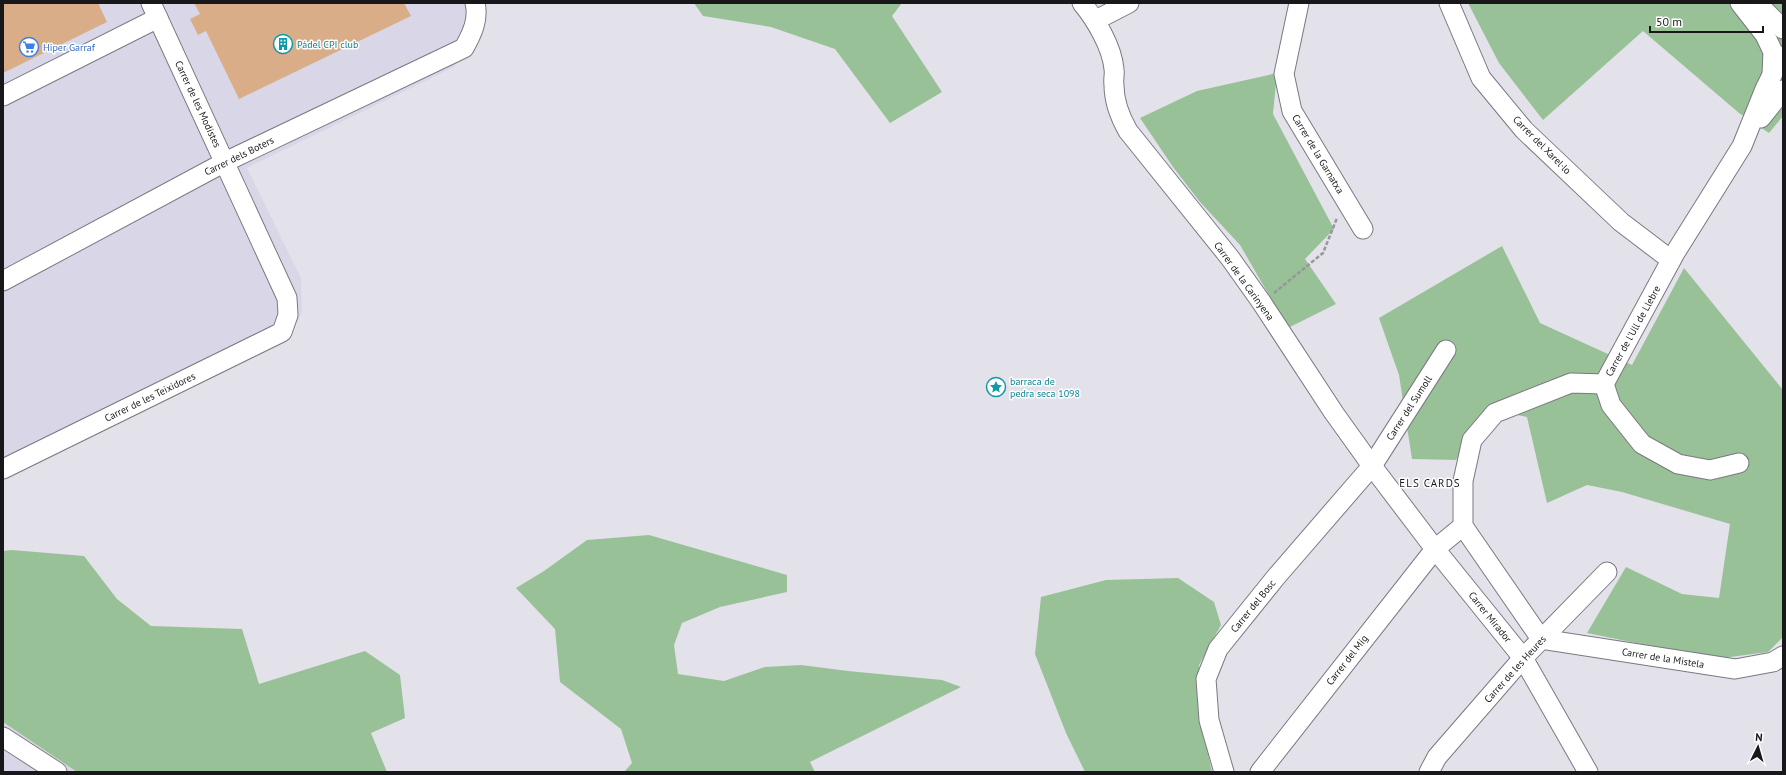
<svg xmlns="http://www.w3.org/2000/svg" width="1786" height="775" font-family="'PT Sans',sans-serif">
<style>
.built{fill:#d9d7e7}
.forest{fill:#99c197}
.building{fill:#d9ad87}
.lines{fill:none;stroke-linecap:round;stroke-linejoin:round}
.minor-casing{stroke:#7a7981;stroke-width:21}
.path{stroke:#97969d;stroke-width:2.5;stroke-dasharray:4 2;stroke-linecap:butt}
.minor{stroke:#fff;stroke-width:19}
.labels{text-anchor:middle;dominant-baseline:central;stroke-width:3;stroke-linejoin:round;paint-order:stroke}
.culture-label{font-size:10px;fill:#0d838f;stroke:#fff;text-anchor:start}
.shop-label{font-size:10px;fill:#366cbe;stroke:#fff;text-anchor:start}
.street-label{font-size:10px;fill:#18181b;stroke:#fff}
.neighbourhood-label{font-size:11px;letter-spacing:1px;fill:#18181b;stroke:#fff}
</style>
<rect width="100%" height="100%" fill="#e3e2eb"/>
<g class="built">
<polygon points="3,3 465,3 479,36 454,67 247,168 301,278 302,312 287,341 3,481"/>
<polygon points="3,722 77,772 3,772"/>
</g>
<g class="forest">
<polygon points="694,3 902,3 892,16 942,92 890,123 835,49 771,27 703,16"/>
<polygon points="1468,3 1783,3 1783,116 1769,133 1739,113 1643,31 1543,120 1499,63"/>
<polygon points="1277,73 1273,114 1334,229 1305,259 1336,304 1288,328 1240,245 1200,202 1173,167 1140,118 1197,91"/>
<polygon points="1502,246 1540,323 1632,365 1684,268 1783,390 1783,637 1768,652 1715,659 1587,633 1626,567 1682,594 1719,598 1730,524 1622,492 1587,485 1547,503 1527,417 1488,409 1456,460 1412,459 1399,375 1379,318"/>
<polygon points="649,535 787,575 787,592 720,607 682,623 674,645 678,674 724,681 765,667 801,665 848,671 942,680 961,687 810,762 815,772 624,772 632,763 621,729 560,682 555,629 516,588 544,571 587,540"/>
<polygon points="12,550 84,556 117,599 151,626 242,629 259,684 365,651 400,675 405,718 371,733 387,772 77,772 3,722 3,551"/>
<polygon points="1178,578 1214,602 1221,625 1199,665 1201,721 1212,772 1085,772 1066,733 1035,654 1041,597 1106,580"/>
</g>
<g class="building">
<polygon points="3,3 98,3 107,22 3,73"/>
<polygon points="194,3 404,3 411,16 239,99 206,31 198,35 190,19 200,14"/>
</g>
<g class="lines">
<defs>
<g id="minor">
<path d="M1082,3C1096,20 1112,47 1114,69C1115,74 1113,79 1114,85C1114,102 1120,117 1128,131L1230,258L1262,303L1334,413L1372,466L1435,549L1523,658L1588,772"/>
<polyline points="1299,3 1284,74 1292,111 1363,229"/>
<polyline points="1449,3 1481,78 1524,130 1621,222 1671,260"/>
<polyline points="1740,3 1765,35 1773,52 1772,75"/>
<polyline points="1757,3 1783,29"/>
<polyline points="1096,20 1129,3"/>
<polyline points="3,96 158,18"/>
<polyline points="1761,118 1783,90"/>
<path d="M3,281L225,162L464,48C472,34 479,19 475,3"/>
<polyline points="1604,384 1611,405 1642,444 1678,464 1710,470 1739,463"/>
<polyline points="3,469 282,332 288,315 287,298 151,3"/>
<polyline points="1541,639 1463,526 1463,481 1472,440 1495,413 1571,383 1604,384 1675,253 1742,146 1765,89 1778,63 1783,56"/>
<polyline points="1541,639 1735,669 1773,662 1783,656"/>
<polyline points="3,737 57,772"/>
<polyline points="1224,772 1209,720 1206,679 1218,649 1276,577 1372,466 1446,350"/>
<polyline points="1260,772 1435,549 1463,526"/>
<polyline points="1429,772 1437,757 1523,658 1607,572"/>
</g>
</defs>
<use href="#minor" class="minor-casing"/>
<polyline class="path" points="1274,293 1323,253 1337,218"/>
<use href="#minor" class="minor"/>
</g>
<defs>
<symbol id="building-ring" viewBox="-11 -11 22 22"><circle r="9.5" fill="#fff" stroke="#0f9aa8" stroke-width="1.5"/><path d="M-4-6H4V6H1V3H-1V6H-4ZM-2.5-4.3h1.7v1.8h-1.7ZM.8-4.3h1.7v1.8H.8ZM-2.5-1h1.7V.8h-1.7ZM.8-1h1.7V.8H.8Z" fill="#0f9aa8"/></symbol>
<symbol id="supermarket-ring" viewBox="-11 -11 22 22"><circle r="9.5" fill="#fff" stroke="#3f7fe0" stroke-width="1.5"/><path d="M-6-5.5h2.5l.6 2H6L4.5 2H-2.5L-4.4-4H-6ZM-1.5 3.2a1.3 1.3 0 1 0 .1 0ZM3 3.2a1.3 1.3 0 1 0 .1 0Z" fill="#3f7fe0"/></symbol>
<symbol id="sight-ring" viewBox="-11 -11 22 22"><circle r="9.5" fill="#fff" stroke="#0f9aa8" stroke-width="1.5"/><path d="M0-6L1.8-2.2L6-1.7L2.9 1.2L3.7 5.4L0 3.3L-3.7 5.4L-2.9 1.2L-6-1.7L-1.8-2.2Z" fill="#0f9aa8"/></symbol>
</defs>
<g fill-rule="evenodd">
<use href="#building-ring" x="272" y="33" width="22" height="22"/>
<use href="#supermarket-ring" x="18" y="36" width="22" height="22"/>
<use href="#sight-ring" x="985" y="376" width="22" height="22"/>
</g>
<g class="labels">
<g class="culture-label">
<text x="297" y="44">Pádel CPI club</text>
<text x="1010" y="381">barraca de<tspan x="1010" dy="12">pedra seca 1098</tspan></text>
</g>
<g class="shop-label">
<text x="43" y="47">Hiper Garraf</text>
</g>
<g class="street-label">
<text transform="translate(198 104) rotate(65)">Carrer de les Modistes</text>
<text transform="translate(1542 145) rotate(45)">Carrer del Xarel·lo</text>
<text transform="translate(1318 154) rotate(59)">Carrer de la Garnatxa</text>
<text transform="translate(239 156) rotate(-26)">Carrer dels Boters</text>
<text transform="translate(1244 281) rotate(54)">Carrer de la Carinyena</text>
<text transform="translate(1633 331) rotate(-61)">Carrer de l'Ull de Llebre</text>
<text transform="translate(150 397) rotate(-26)">Carrer de les Teixidores</text>
<text transform="translate(1409 408) rotate(-57)">Carrer del Sumoll</text>
<text transform="translate(1253 606) rotate(-51)">Carrer del Bosc</text>
<text transform="translate(1490 617) rotate(51)">Carrer Mirador</text>
<text transform="translate(1663 658) rotate(9)">Carrer de la Mistela</text>
<text transform="translate(1347 660) rotate(-52)">Carrer del Mig</text>
<text transform="translate(1515 669) rotate(-48)">Carrer de les Heures</text>
</g>
<g class="neighbourhood-label">
<text x="1430" y="483">ELS CARDS</text>
</g>
</g>
<rect width="1786" height="775" fill="none" stroke="#18181b" stroke-width="8"/>
<g transform="translate(1758 747) rotate(5)" stroke="#ffffff" stroke-width="3" paint-order="stroke">
<path d="M0-3L7 15L0 10L-7 15Z" fill="#18181b"/>
<text y="-6" font-size="11" font-weight="bold" text-anchor="middle" fill="#18181b">N</text>
</g>
<path d="M1650 26v6h113v-6" fill="none" stroke="#18181b" stroke-width="2"/>
<text x="1656" y="26" font-size="12" fill="#18181b" stroke="#ffffff" stroke-width="3" paint-order="stroke">50 m</text>
</svg>
